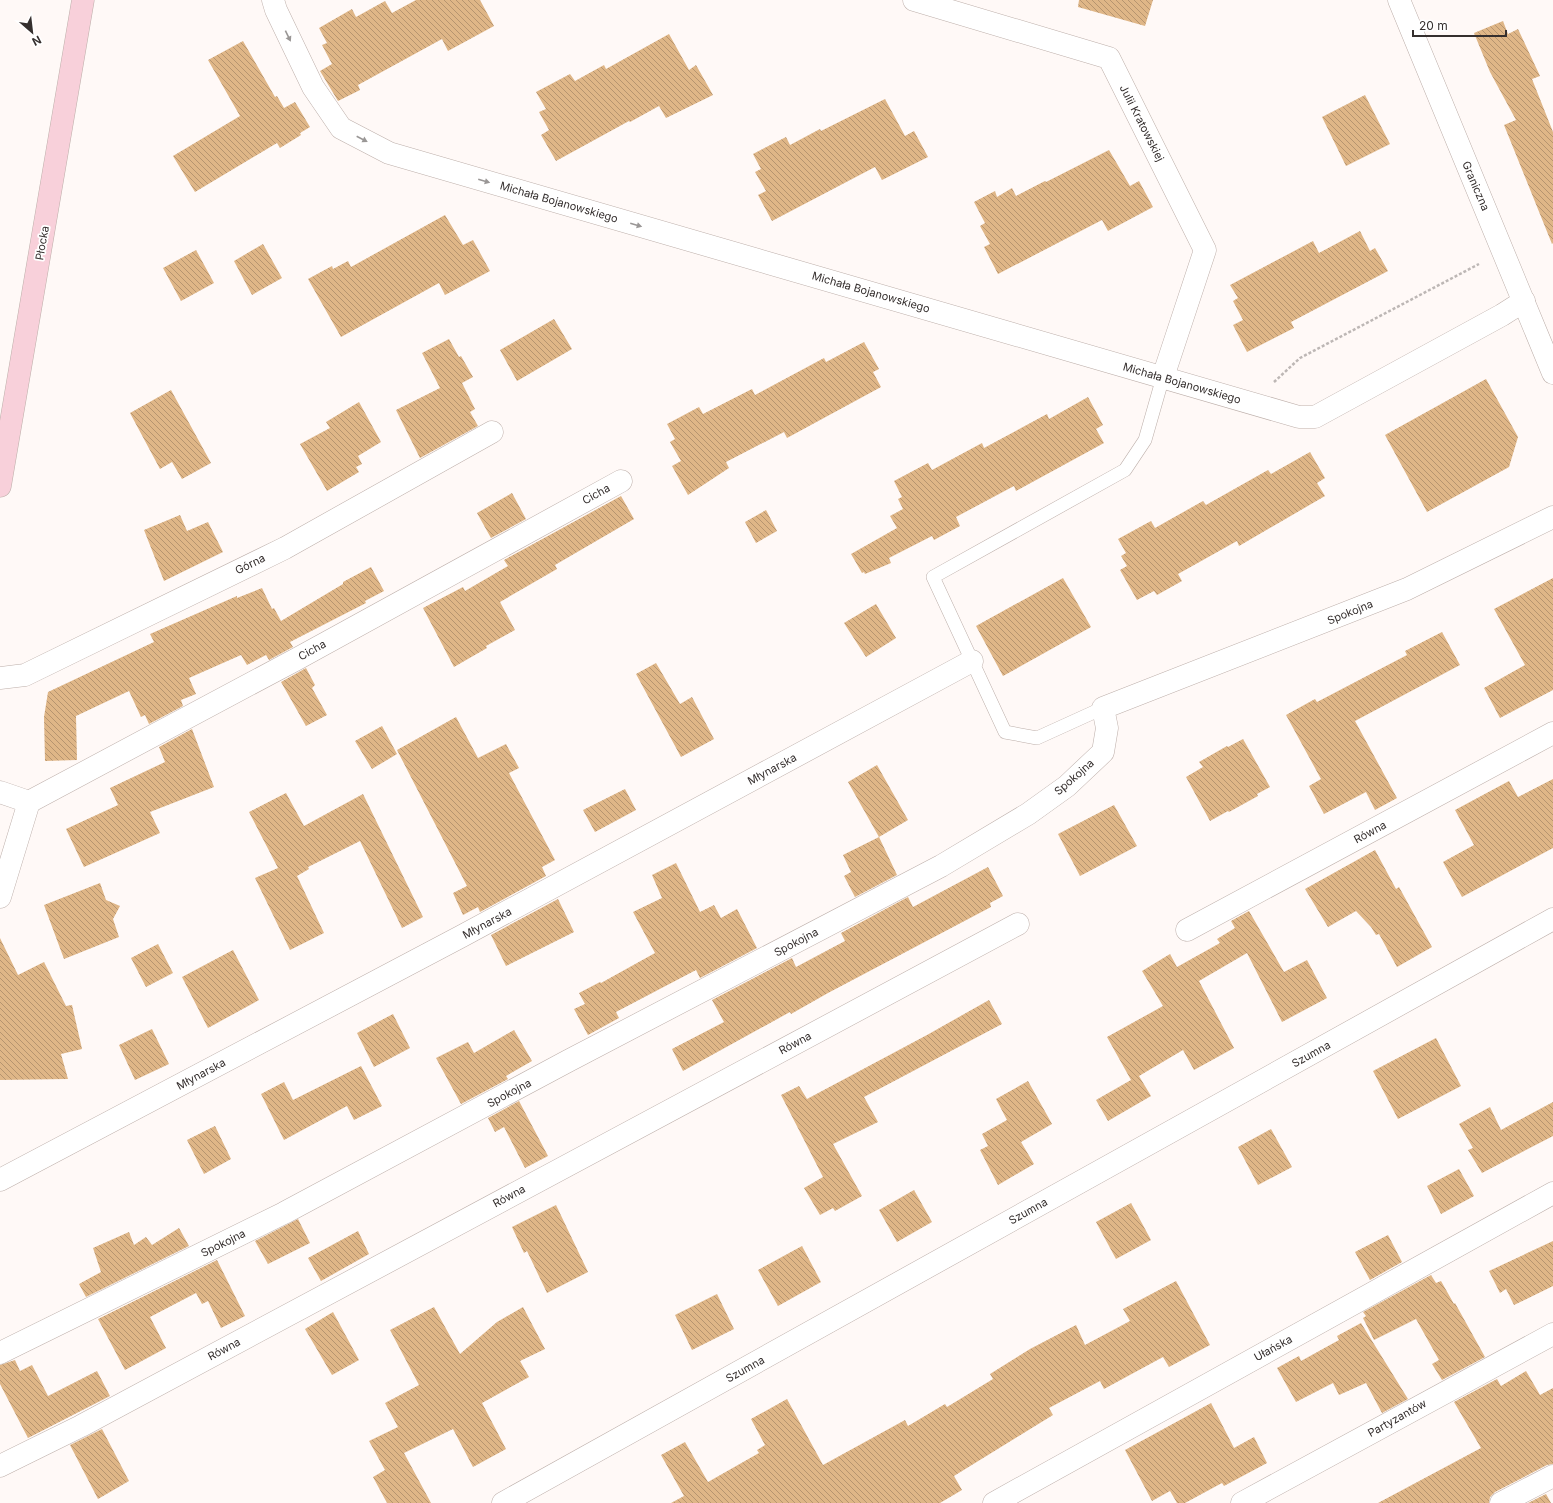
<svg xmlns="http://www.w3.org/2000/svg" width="1553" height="1503" font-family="Inter,sans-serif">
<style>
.building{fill:url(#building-back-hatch)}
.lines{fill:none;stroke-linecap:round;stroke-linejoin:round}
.service-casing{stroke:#bdafaa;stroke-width:14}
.minor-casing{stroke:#bdafaa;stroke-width:23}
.secondary-casing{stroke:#bdafaa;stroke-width:23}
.path{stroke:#bdb7b5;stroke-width:2.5;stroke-dasharray:3 2;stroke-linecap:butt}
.service{stroke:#fff;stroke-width:13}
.minor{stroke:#fff;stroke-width:22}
.secondary{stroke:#f8d0da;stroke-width:22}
.oneway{fill:#9a9796}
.labels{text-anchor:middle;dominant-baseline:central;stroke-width:3.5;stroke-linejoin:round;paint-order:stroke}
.street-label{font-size:11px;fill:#352f2e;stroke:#fff}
</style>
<defs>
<pattern id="building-back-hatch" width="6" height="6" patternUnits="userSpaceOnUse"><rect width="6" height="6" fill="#dfb687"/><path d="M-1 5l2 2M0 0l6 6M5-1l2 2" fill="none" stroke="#b6946f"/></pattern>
</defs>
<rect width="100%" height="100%" fill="#fff9f7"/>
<g class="building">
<polygon points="416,0 480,0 494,26 448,51 442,39 358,85 360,90 338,101 320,71 332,64 322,45 327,43 319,28 352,9 356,17 385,1 392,13"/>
<polygon points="1079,0 1153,0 1145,26 1078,7"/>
<polygon points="1503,21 1508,34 1518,29 1540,76 1532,79 1553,132 1553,243 1552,244 1504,125 1516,120 1490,72 1474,33"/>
<polygon points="669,34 689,70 696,65 713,95 666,118 659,106 630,122 629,121 556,161 541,135 549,130 539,112 546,109 536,92 570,74 575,81 604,65 606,69"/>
<polygon points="243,41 275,97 277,96 284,108 295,102 310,127 300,133 301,135 280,148 277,143 195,192 173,156 240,116 208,60"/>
<polygon points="1365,95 1390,144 1346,166 1322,117"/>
<polygon points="885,99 905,136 914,131 928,157 882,180 875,167 772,221 758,195 766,191 755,172 761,169 753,154 786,137 790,145 820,129 821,131"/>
<polygon points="1109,150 1130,186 1139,181 1153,207 1108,231 1102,220 998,274 984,247 990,244 980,226 985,223 974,202 995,191 997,197 1012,188 1016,196 1045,181 1046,182"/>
<polygon points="445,215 463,245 473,240 490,271 445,295 439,283 341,337 308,279 332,266 333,269 348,261 351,267"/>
<polygon points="1360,231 1370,251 1375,248 1388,271 1291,322 1294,328 1247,352 1233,325 1243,320 1233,301 1238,298 1230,285 1313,241 1319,253"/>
<polygon points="263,244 282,278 252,295 234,261"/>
<polygon points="196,250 214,283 181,301 163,268"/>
<polygon points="554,319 572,349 517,381 500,350"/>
<polygon points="449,339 459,357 461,356 473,377 462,383 475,409 470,412 478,426 420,458 396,410 440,388 422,353"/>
<polygon points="864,342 879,369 873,372 881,387 787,438 784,432 726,462 729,468 688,495 672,466 681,461 670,442 675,439 667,424 699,407 703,414 752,389 755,395 824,358 826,362"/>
<polygon points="1486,379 1518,437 1509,467 1427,512 1385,435"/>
<polygon points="171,390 211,463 182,479 172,462 160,469 130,413"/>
<polygon points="1088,397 1103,425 1096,429 1104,443 1016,491 1014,486 956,517 960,526 934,540 932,536 889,558 891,563 865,574 864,572 862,573 851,554 897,528 890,516 903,509 898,499 902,497 894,481 928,463 932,470 982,443 984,448 1047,414 1049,419"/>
<polygon points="359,402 381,442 358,456 362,464 356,467 359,472 327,491 300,444 330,428 326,422"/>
<polygon points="1310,452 1325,478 1317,483 1325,496 1239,546 1237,541 1178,574 1182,581 1157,595 1154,591 1137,600 1120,570 1127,566 1121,556 1126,553 1118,539 1151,521 1155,528 1203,501 1206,505 1268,470 1271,474"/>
<polygon points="512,493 526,519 491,538 477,513"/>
<polygon points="621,496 634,519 555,565 557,569 500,602 515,630 486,646 487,648 454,667 423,608 463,587 465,591 508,566 504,560"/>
<polygon points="766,510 777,531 756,543 745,522"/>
<polygon points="180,515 187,531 208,522 223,552 164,581 144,530"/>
<polygon points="371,567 384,591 365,601 366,603 290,642 293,647 269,660 266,655 247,665 241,655 189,678 196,694 181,700 183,706 149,724 145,715 141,717 129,691 76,716 77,760 45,761 44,717 48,692 154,642 150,634 237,596 237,598 262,588 272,609 274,608 281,621 343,584 343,582"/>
<polygon points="1063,578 1091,627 1003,676 976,626"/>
<polygon points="1553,578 1553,690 1500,718 1484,688 1525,665 1494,609"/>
<polygon points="876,604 896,638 866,657 844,623"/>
<polygon points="1442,632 1460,665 1355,721 1397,798 1375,810 1366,792 1324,814 1309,786 1321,779 1286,715 1315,699 1317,702 1407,655 1405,651"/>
<polygon points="656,663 680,704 692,697 714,739 681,757 636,674"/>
<polygon points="306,668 315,685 312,688 327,715 306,726 281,682"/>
<polygon points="456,717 478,758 506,744 519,768 509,773 555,860 542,867 546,876 480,912 478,907 463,915 453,893 467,886 397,750"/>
<polygon points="382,726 397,754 372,769 355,741"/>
<polygon points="192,729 214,787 150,812 160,833 84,867 66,829 118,805 110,788 165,762 159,747"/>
<polygon points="1243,739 1270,787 1257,794 1258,796 1229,812 1228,811 1210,821 1186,777 1203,767 1199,762 1227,746 1228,747"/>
<polygon points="877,765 908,820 879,837 848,782"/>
<polygon points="1553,779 1553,848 1462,897 1443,862 1474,845 1455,810 1509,781 1518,797"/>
<polygon points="625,789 636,810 595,832 583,810"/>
<polygon points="286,793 304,826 363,794 423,917 402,928 360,841 308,867 309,869 297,876 324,933 290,950 255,878 278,868 249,812"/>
<polygon points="1114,805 1137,846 1080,876 1058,834"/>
<polygon points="879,837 897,875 855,897 844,876 851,872 843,855"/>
<polygon points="1375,850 1396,889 1399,887 1432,947 1397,967 1379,934 1376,935 1371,927 1356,911 1328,927 1305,889"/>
<polygon points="676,863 700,912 714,905 721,918 737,909 757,948 700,978 696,970 616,1012 619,1018 588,1035 574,1009 585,1004 579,993 600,982 601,983 655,953 633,912 662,898 652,875"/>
<polygon points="988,867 1003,896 990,903 991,907 828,993 791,1014 790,1012 683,1071 672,1049 724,1022 712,1000 792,958 796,967 845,941 841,933 908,897 913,907"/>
<polygon points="100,883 106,900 120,906 113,919 119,937 64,959 44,905"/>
<polygon points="558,899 574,932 506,966 491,935"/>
<polygon points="1249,911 1284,972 1307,960 1327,998 1282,1022 1247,953 1199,981 1234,1048 1194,1070 1183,1050 1139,1076 1151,1096 1108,1121 1096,1100 1131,1080 1107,1037 1163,1006 1142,971 1170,954 1177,967 1220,943 1217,939 1235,928 1231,921"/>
<polygon points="0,938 18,975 44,962 66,1006 72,1005 82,1049 61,1054 68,1079 0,1080"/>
<polygon points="158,944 173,973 146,987 131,958"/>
<polygon points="233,950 259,1000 208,1028 182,977"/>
<polygon points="989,1000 1002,1024 864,1097 878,1122 833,1144 862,1196 835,1211 833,1208 820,1215 804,1188 823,1177 781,1095 799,1086 807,1099 927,1035"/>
<polygon points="393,1014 410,1048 374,1067 357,1033"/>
<polygon points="152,1029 169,1064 135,1080 119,1045"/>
<polygon points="514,1030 532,1061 506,1076 508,1079 461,1104 436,1058 468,1042 474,1053"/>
<polygon points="1436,1038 1461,1086 1398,1119 1373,1071"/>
<polygon points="361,1066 382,1106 354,1120 347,1106 284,1140 261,1094 284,1082 293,1100"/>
<polygon points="1028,1081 1052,1124 1021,1142 1034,1164 998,1185 980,1150 988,1146 982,1134 1007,1120 996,1099"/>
<polygon points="519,1101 548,1156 525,1168 504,1127 495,1132 488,1118"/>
<polygon points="1553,1102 1553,1136 1482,1173 1468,1150 1473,1148 1459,1124 1490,1107 1501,1130"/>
<polygon points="215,1126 231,1159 204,1174 187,1140"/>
<polygon points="1271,1129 1292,1167 1258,1185 1238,1147"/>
<polygon points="1459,1169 1474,1196 1441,1214 1427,1186"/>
<polygon points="914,1190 932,1222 897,1242 879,1210"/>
<polygon points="1131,1203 1151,1240 1116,1259 1096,1222"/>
<polygon points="556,1205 588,1272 547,1293 527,1251 524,1253 512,1227"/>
<polygon points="298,1219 310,1243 268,1264 255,1241"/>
<polygon points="179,1228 189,1246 86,1297 79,1284 101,1272 93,1248 129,1232 134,1245 146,1237 152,1245"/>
<polygon points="358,1231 369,1254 321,1281 308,1258"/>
<polygon points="1388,1235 1402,1262 1370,1280 1355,1252"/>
<polygon points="1553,1241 1553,1286 1514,1305 1506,1289 1500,1293 1489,1271"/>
<polygon points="802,1246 821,1282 778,1306 758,1270"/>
<polygon points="217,1260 245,1316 221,1328 208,1301 202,1304 196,1293 150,1317 166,1348 125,1370 98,1319"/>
<polygon points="1431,1275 1436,1283 1441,1281 1454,1304 1455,1303 1485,1357 1442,1380 1432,1364 1439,1360 1416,1319 1374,1340 1363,1318 1366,1316 1363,1312"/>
<polygon points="1176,1281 1210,1345 1169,1367 1163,1357 1104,1389 1100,1381 1049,1408 1053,1415 954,1476 962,1490 940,1503 671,1503 684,1496 661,1455 685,1442 708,1482 759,1453 757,1450 765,1445 751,1419 787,1399 823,1465 905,1420 908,1426 945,1404 947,1407 993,1379 990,1374 1030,1349 1076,1325 1085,1345 1130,1321 1123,1309"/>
<polygon points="717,1294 734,1329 692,1350 675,1315"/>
<polygon points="434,1307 460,1354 497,1322 523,1307 545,1349 520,1361 529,1377 482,1403 506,1449 473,1467 453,1429 404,1453 431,1503 387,1503 373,1477 385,1470 369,1441 398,1427 385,1403 419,1385 390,1330"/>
<polygon points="333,1312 359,1360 332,1375 305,1329"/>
<polygon points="1361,1323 1408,1399 1382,1413 1366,1383 1339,1395 1333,1383 1296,1402 1277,1368 1299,1356 1301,1361 1339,1340 1337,1336"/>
<polygon points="15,1360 20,1371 32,1365 48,1396 97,1371 110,1396 28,1438 0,1384 0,1365"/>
<polygon points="1526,1371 1540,1395 1553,1388 1553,1464 1547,1465 1495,1492 1490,1497 1489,1503 1378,1503 1481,1448 1454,1402 1497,1379 1501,1386"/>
<polygon points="1211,1403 1234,1448 1254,1437 1267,1463 1224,1486 1222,1483 1185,1503 1177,1503 1170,1491 1152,1501 1125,1450"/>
<polygon points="102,1429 129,1481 98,1499 70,1445"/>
<polygon points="1546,1494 1551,1503 1528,1503"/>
</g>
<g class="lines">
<defs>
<polyline id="service" points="1103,708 1037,738 1005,732 933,577 1125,470 1145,440 1163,377"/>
<g id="minor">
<polyline points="273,0 276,10 313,87 341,128 389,153 1299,417 1315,417 1502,315 1524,301"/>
<polyline points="914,0 1109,58 1205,250 1163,377"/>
<polyline points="1399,0 1553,373"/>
<polyline points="0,678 25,675 285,548 492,432"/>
<polyline points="0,792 29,802 295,660 621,481"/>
<polyline points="0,897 29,802"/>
<polyline points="1187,930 1553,733"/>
<polyline points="0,1180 462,936 972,661"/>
<polyline points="0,1353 284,1213 568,1061 941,866 1028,814 1067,786 1103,752 1107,728 1103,708 1407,589 1553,517"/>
<polyline points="0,1466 81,1426 1018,924"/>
<polyline points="503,1503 1553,919"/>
<polyline points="994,1503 1553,1193"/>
<polyline points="1242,1503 1553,1334"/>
<polyline points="1501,1503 1553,1476"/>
</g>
<polyline id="secondary" points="0,486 83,0"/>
</defs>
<use href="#service" class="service-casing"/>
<use href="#minor" class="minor-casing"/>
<use href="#secondary" class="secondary-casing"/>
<polyline class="path" points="1274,382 1300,358 1479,264"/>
<use href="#service" class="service"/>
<use href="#minor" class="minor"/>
<use href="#secondary" class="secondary"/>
</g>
<defs><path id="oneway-solid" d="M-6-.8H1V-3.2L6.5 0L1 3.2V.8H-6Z"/></defs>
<g class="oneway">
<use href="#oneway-solid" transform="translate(288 36) rotate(64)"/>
<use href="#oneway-solid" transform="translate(362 139) rotate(27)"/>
<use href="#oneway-solid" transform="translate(484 181) rotate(16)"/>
<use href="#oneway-solid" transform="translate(636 225) rotate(16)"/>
</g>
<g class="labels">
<g class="street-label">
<text transform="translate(1142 123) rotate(63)">Julii Kratowskiej</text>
<text transform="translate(1476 186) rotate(67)">Graniczna</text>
<text transform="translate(559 202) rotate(16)">Michała Bojanowskiego</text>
<text transform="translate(42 243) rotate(-80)">Płocka</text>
<text transform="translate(871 292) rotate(16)">Michała Bojanowskiego</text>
<text transform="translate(1182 383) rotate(16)">Michała Bojanowskiego</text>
<text transform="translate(596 494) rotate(-29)">Cicha</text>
<text transform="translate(250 564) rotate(-26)">Górna</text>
<text transform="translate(1350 612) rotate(-22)">Spokojna</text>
<text transform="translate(312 650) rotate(-29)">Cicha</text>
<text transform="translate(772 769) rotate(-28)">Młynarska</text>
<text transform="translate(1074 777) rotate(-41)">Spokojna</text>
<text transform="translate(1370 832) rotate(-28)">Równa</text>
<text transform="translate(487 923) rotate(-28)">Młynarska</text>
<text transform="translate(796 942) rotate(-28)">Spokojna</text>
<text transform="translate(795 1043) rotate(-28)">Równa</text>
<text transform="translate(1311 1054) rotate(-29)">Szumna</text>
<text transform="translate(201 1074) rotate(-28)">Młynarska</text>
<text transform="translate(509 1093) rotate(-28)">Spokojna</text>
<text transform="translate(509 1196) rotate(-28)">Równa</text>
<text transform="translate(1028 1211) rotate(-29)">Szumna</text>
<text transform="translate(223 1243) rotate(-26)">Spokojna</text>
<text transform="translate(1273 1348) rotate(-29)">Ułańska</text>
<text transform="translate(224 1349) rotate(-28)">Równa</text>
<text transform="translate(745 1369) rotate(-29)">Szumna</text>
<text transform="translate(1397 1418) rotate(-29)">Partyzantów</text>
</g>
</g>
<g transform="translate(32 32) rotate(152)" stroke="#ffffff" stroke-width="3" paint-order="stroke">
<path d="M0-3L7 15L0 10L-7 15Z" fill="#352f2e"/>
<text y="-6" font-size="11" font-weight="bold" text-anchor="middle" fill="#352f2e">N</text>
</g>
<path d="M1413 30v6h93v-6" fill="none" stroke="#352f2e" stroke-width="2"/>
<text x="1419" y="30" font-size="12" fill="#352f2e" stroke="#ffffff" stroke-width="3" paint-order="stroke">20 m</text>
</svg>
